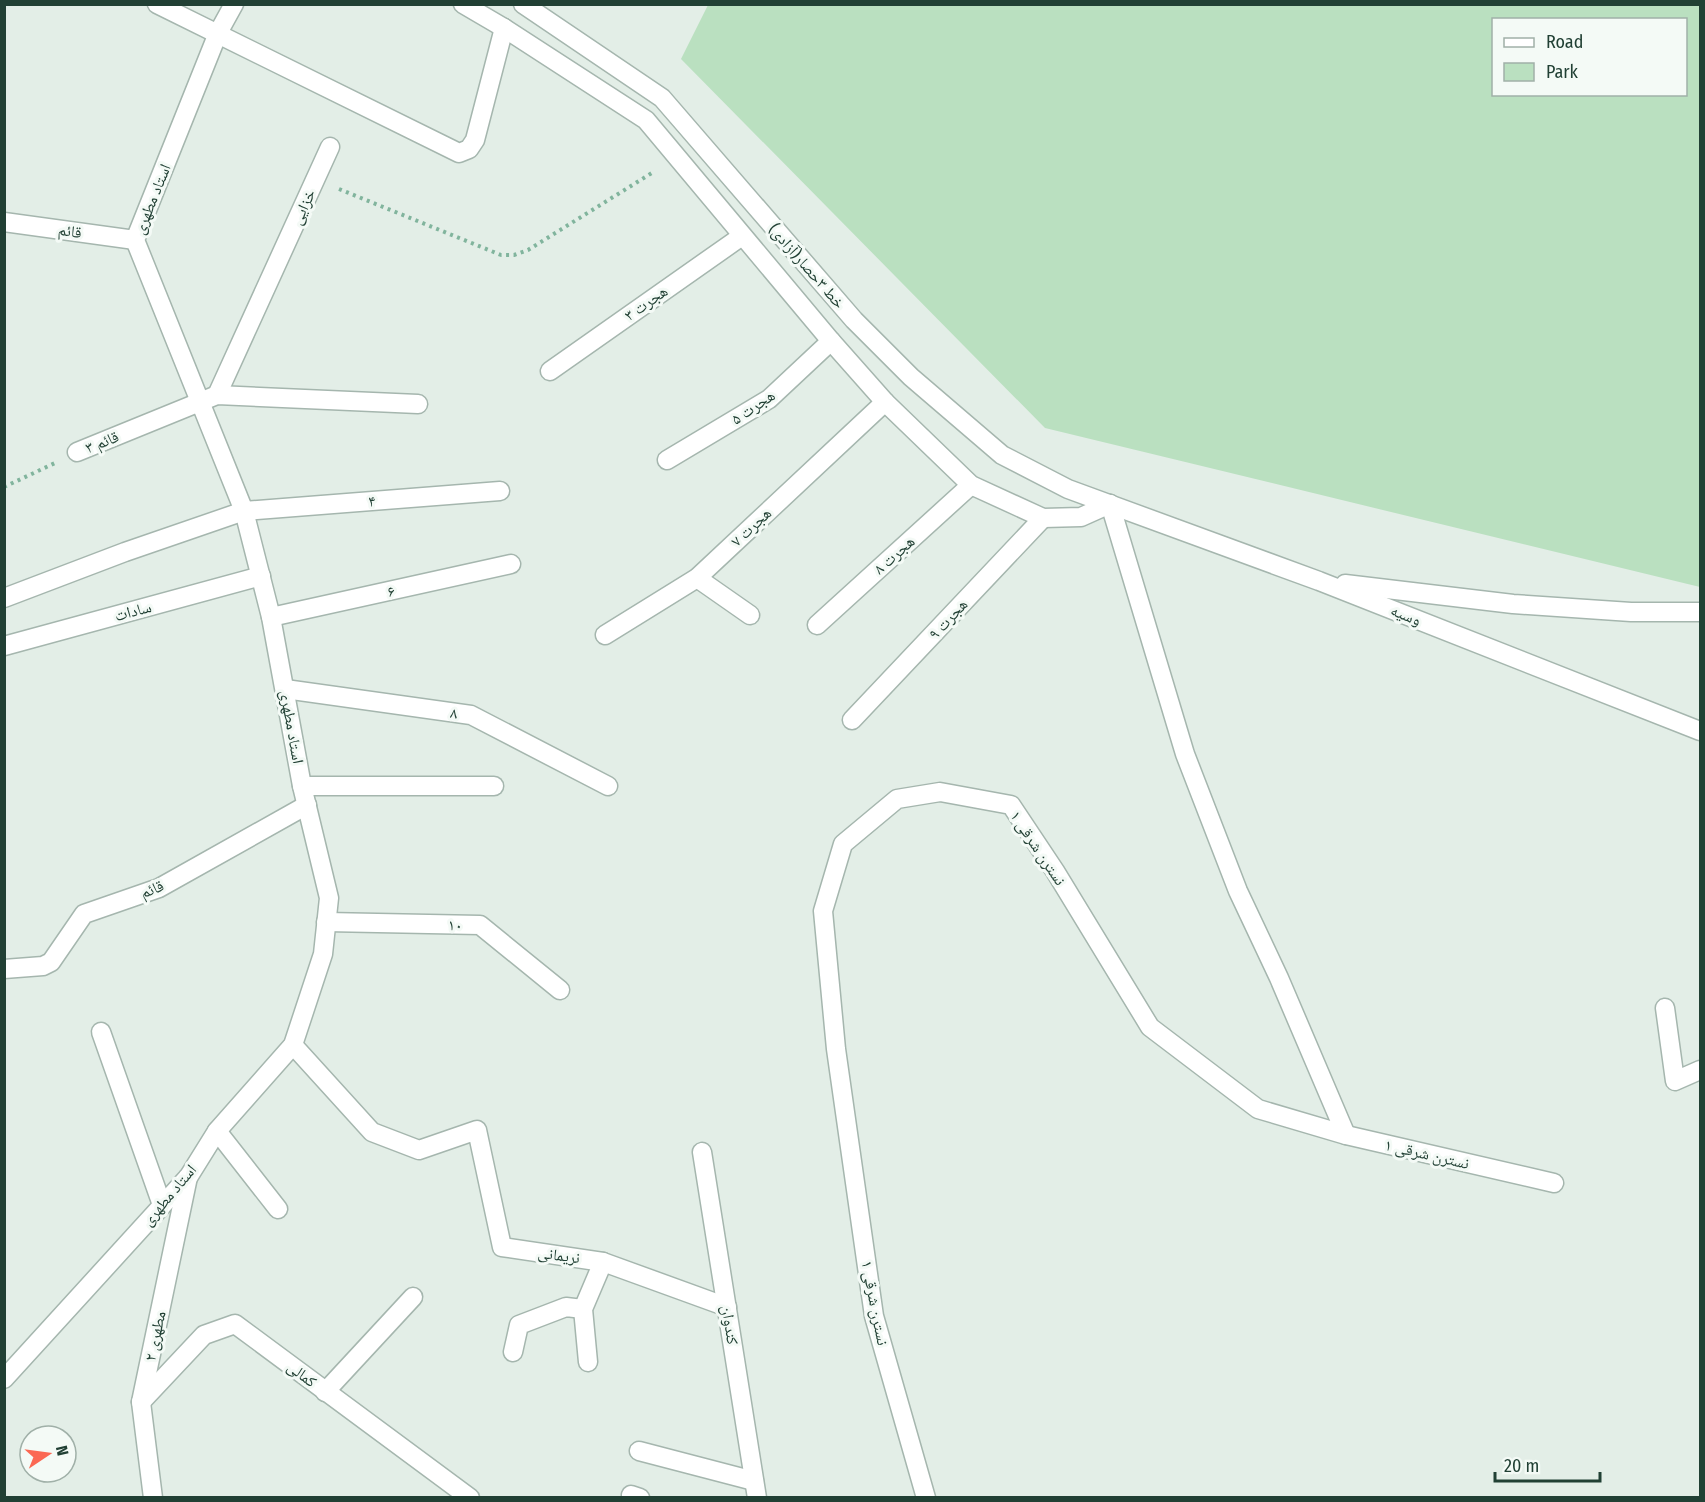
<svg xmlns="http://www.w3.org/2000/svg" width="1705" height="1502" font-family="'Fira Sans Condensed','Noto Naskh Arabic',sans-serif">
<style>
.green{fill:#bae0c0;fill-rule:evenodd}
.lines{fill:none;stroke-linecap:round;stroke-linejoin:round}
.minor-casing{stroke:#a5b6ae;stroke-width:21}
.path{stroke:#81b49d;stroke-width:4;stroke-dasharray:3 4.5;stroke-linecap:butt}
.minor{stroke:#fff;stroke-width:18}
.labels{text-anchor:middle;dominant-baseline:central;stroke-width:6;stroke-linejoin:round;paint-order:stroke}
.street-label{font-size:16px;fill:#214034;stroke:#f4faf6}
</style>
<rect width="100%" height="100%" fill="#e3eee7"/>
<path class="green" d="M708,5H1700V587L1045,428L681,59ZM1494,20H1686V94H1494Z"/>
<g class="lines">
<defs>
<g id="minor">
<polyline points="157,4 459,153 469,149 475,140 504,28"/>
<polyline points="463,4 504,28 646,120 831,341 885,402 971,485 1043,518 1081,517 1110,504"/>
<polyline points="523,4 662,98 854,320 911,377 1002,455 1068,489 1319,581 1700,731"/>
<polyline points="4,222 135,240"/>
<polyline points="550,371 742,236"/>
<polyline points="217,395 330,147"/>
<polyline points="77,452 217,395 418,404"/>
<polyline points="667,460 769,399 831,341"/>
<polyline points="1110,504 1185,754 1238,891 1279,978 1346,1135"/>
<polyline points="697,578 750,615"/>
<polyline points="1345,584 1513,604 1631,612 1700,612"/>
<polyline points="4,598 125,552 244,511 500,491"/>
<polyline points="271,617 511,564"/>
<polyline points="817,625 971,485"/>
<polyline points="605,635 697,578 885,402"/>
<polyline points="4,646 261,576"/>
<polyline points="285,689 471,715 608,786"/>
<polyline points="852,720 1043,518"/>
<polyline points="302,786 494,786"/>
<polyline points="326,922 480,925 560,990"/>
<polyline points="4,969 43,966 51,962 84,914 159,888 307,805"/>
<polyline points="1665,1008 1675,1081 1700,1070"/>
<polyline points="101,1032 162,1205"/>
<polyline points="293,1045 372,1132 419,1150 477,1130 502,1247 603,1262 727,1307"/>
<polyline points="217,1131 278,1209"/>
<polyline points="702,1152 757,1498"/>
<polyline points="513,1352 519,1325 566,1307 583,1309"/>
<polyline points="588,1362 583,1309 603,1262"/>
<polyline points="4,1379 189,1176 217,1131 293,1045 323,954 329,898 302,786 271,617 244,511 135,240 218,33 234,4"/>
<polyline points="325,1392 413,1297"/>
<polyline points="141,1402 204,1335 235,1324 470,1498"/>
<polyline points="639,1451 754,1481"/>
<polyline points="631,1495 640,1498"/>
<polyline points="153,1498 141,1402 188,1177"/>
<polyline points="926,1498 874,1316 836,1049 823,911 843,844 897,799 940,792 1011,805 1055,871 1150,1027 1258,1109 1346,1135 1554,1183"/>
</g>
</defs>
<use href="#minor" class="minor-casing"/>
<g class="path">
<polyline points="339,189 501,255 514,255 528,250 655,171"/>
<polyline points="4,487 55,463"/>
</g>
<use href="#minor" class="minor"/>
</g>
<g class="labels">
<g class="street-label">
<text transform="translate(152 199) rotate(-68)">استاد مطهری</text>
<text transform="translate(303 207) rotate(-65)">خزایی</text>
<text transform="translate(70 231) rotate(8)">قائم</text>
<text transform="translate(807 266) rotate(49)">خط ۳حصار(آزادی)</text>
<text transform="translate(646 303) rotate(-35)">هجرت ۳</text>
<text transform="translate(753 407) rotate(-34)">هجرت ۵</text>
<text transform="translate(102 442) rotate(-22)">قائم ۳</text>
<text transform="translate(372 501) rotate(-4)">۴</text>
<text transform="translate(751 527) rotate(-43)">هجرت ۷</text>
<text transform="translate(894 555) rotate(-42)">هجرت ۸</text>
<text transform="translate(391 591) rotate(-12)">۶</text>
<text transform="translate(133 611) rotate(-15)">سادات</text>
<text transform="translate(1406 615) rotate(22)">وسیه</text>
<text transform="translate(948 619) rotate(-47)">هجرت ۹</text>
<text transform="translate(454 713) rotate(8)">۸</text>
<text transform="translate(292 727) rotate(80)">استاد مطهری</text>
<text transform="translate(1038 848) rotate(56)">نسترن شرقی ۱</text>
<text transform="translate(152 889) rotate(-22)">قائم</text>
<text transform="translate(455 925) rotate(1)">۱۰</text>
<text transform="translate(1427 1154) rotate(13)">نسترن شرقی ۱</text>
<text transform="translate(169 1195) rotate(-50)">استاد مطهری</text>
<text transform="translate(559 1255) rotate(8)">نریمانی</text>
<text transform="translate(875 1303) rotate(79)">نسترن شرقی ۱</text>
<text transform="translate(730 1325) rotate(81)">کندوان</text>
<text transform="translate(155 1336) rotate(-78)">مطهری ۲</text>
<text transform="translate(302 1374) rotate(37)">کمالی</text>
</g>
</g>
<rect width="1705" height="1502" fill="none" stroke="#214034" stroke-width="12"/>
<rect x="1492" y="18" width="195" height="78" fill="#f4faf6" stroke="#a0b0a8" stroke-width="1.5"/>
<rect x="1504" y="38" width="30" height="9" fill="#ffffff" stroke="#a0b0a8" stroke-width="1.5"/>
<text x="1546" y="48" font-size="18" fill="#214034">Road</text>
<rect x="1504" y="63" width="30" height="18" fill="#bae0c0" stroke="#a0b0a8" stroke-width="1.5"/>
<text x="1546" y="78" font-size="18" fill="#214034">Park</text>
<g transform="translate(48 1454) rotate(77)"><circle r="28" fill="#f4faf6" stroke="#a0b0a8" stroke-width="1.5"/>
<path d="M0-4.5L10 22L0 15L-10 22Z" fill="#fb6853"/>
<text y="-9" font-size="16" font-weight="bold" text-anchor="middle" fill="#214034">N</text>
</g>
<path d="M1495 1472v9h105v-9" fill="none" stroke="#214034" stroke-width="3"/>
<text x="1504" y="1472" font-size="18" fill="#214034" stroke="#f4faf6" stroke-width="4.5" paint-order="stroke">20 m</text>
</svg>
